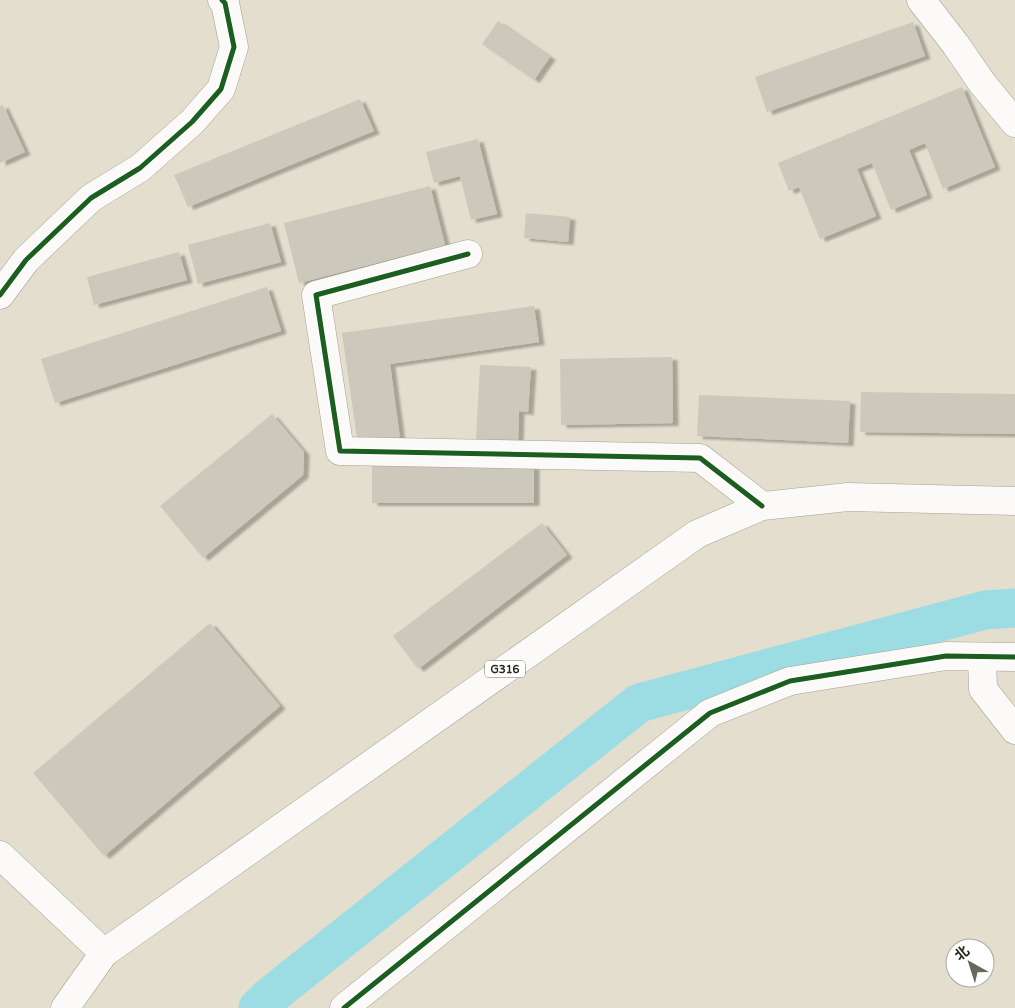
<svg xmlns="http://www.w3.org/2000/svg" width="1015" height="1008" font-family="'Varela Round','Noto Sans SC',sans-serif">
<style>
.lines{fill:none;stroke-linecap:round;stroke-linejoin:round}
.river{stroke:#9cdde4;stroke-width:39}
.building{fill:#cdc8bc;filter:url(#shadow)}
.minor-casing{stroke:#a4a093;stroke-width:29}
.highway-casing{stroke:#a4a093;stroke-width:29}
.minor{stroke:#fbfaf8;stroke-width:28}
.highway{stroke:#fbfaf8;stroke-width:28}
.cycleway-casing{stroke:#fff;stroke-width:8}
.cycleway{stroke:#1b5e20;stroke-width:5}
.labels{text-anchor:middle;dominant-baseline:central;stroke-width:5;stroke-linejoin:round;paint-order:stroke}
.shield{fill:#fff;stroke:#6a6860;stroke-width:1}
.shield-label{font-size:11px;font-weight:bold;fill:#2a271c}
</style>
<defs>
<filter id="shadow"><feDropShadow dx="5.5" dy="3" stdDeviation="1" flood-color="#0004"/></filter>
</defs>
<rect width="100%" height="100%" fill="#e3dece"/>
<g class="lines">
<polyline class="river" points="258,1008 269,997 639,703 985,610 1015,608"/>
</g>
<g class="building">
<polygon points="498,21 550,57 534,80 482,44"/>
<polygon points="913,22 925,56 767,112 755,77"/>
<polygon points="962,87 995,167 943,189 925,143 909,150 927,195 891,210 872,163 857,169 876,216 820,239 799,187 789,191 778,163"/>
<polygon points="360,99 374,131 188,207 174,175"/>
<polygon points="3,105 25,152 0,163 0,106"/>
<polygon points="478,139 497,214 471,220 460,176 434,183 426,152"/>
<polygon points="430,186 445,245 299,283 284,223"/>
<polygon points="526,213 570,217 568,242 524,238"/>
<polygon points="270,223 281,262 198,284 188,245"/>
<polygon points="179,252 187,280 94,305 87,277"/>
<polygon points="267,287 281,331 55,403 41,359"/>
<polygon points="534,306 539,342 390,364 400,439 358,445 342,333"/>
<polygon points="672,357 673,423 561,425 560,359"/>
<polygon points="480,365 531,367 528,412 519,411 518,441 476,439"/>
<polygon points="861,392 1015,394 1015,434 860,432"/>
<polygon points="699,395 850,401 848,443 697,436"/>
<polygon points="272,414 304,452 303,475 203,558 160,506"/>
<rect x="372" y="466" width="162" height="37"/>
<polygon points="542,523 567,555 418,669 393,636"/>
<polygon points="210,623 280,706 104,856 33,773"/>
</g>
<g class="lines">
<defs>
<g id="minor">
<polyline points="921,0 956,45 982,83 1015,123"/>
<polyline points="468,254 316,295 340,451 700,458 762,506"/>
<polyline points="0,295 26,260 91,198 140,168 192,122 221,89 234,47 225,3 222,0"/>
<polyline points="982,657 983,689 1015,730"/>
<polyline points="0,855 104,953"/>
<polyline points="344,1008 710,713 790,681 946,656 1015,657"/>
</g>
<polyline id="highway" points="65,1008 104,953 697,534 762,506 848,497 1015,501"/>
</defs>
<use href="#minor" class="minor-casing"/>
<use href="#highway" class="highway-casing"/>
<use href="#minor" class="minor"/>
<use href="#highway" class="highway"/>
<defs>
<g id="cycleway">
<polyline points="468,254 316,295 340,451 700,458 762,506"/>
<polyline points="0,295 26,260 91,198 140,168 192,122 221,89 234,47 225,3 222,0"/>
<polyline points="344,1008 710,713 790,681 946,656 1015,657"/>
</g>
</defs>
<use href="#cycleway" class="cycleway-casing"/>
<use href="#cycleway" class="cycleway"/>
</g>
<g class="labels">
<rect class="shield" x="485" y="660.5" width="40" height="17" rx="4"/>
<g class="shield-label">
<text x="505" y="669">G316</text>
</g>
</g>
<g transform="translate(970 963) rotate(321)"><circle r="24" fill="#ffffff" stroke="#aaa9a4"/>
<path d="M0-4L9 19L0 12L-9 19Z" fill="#6b675a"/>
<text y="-8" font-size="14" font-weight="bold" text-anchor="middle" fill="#2a271c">北</text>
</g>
</svg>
